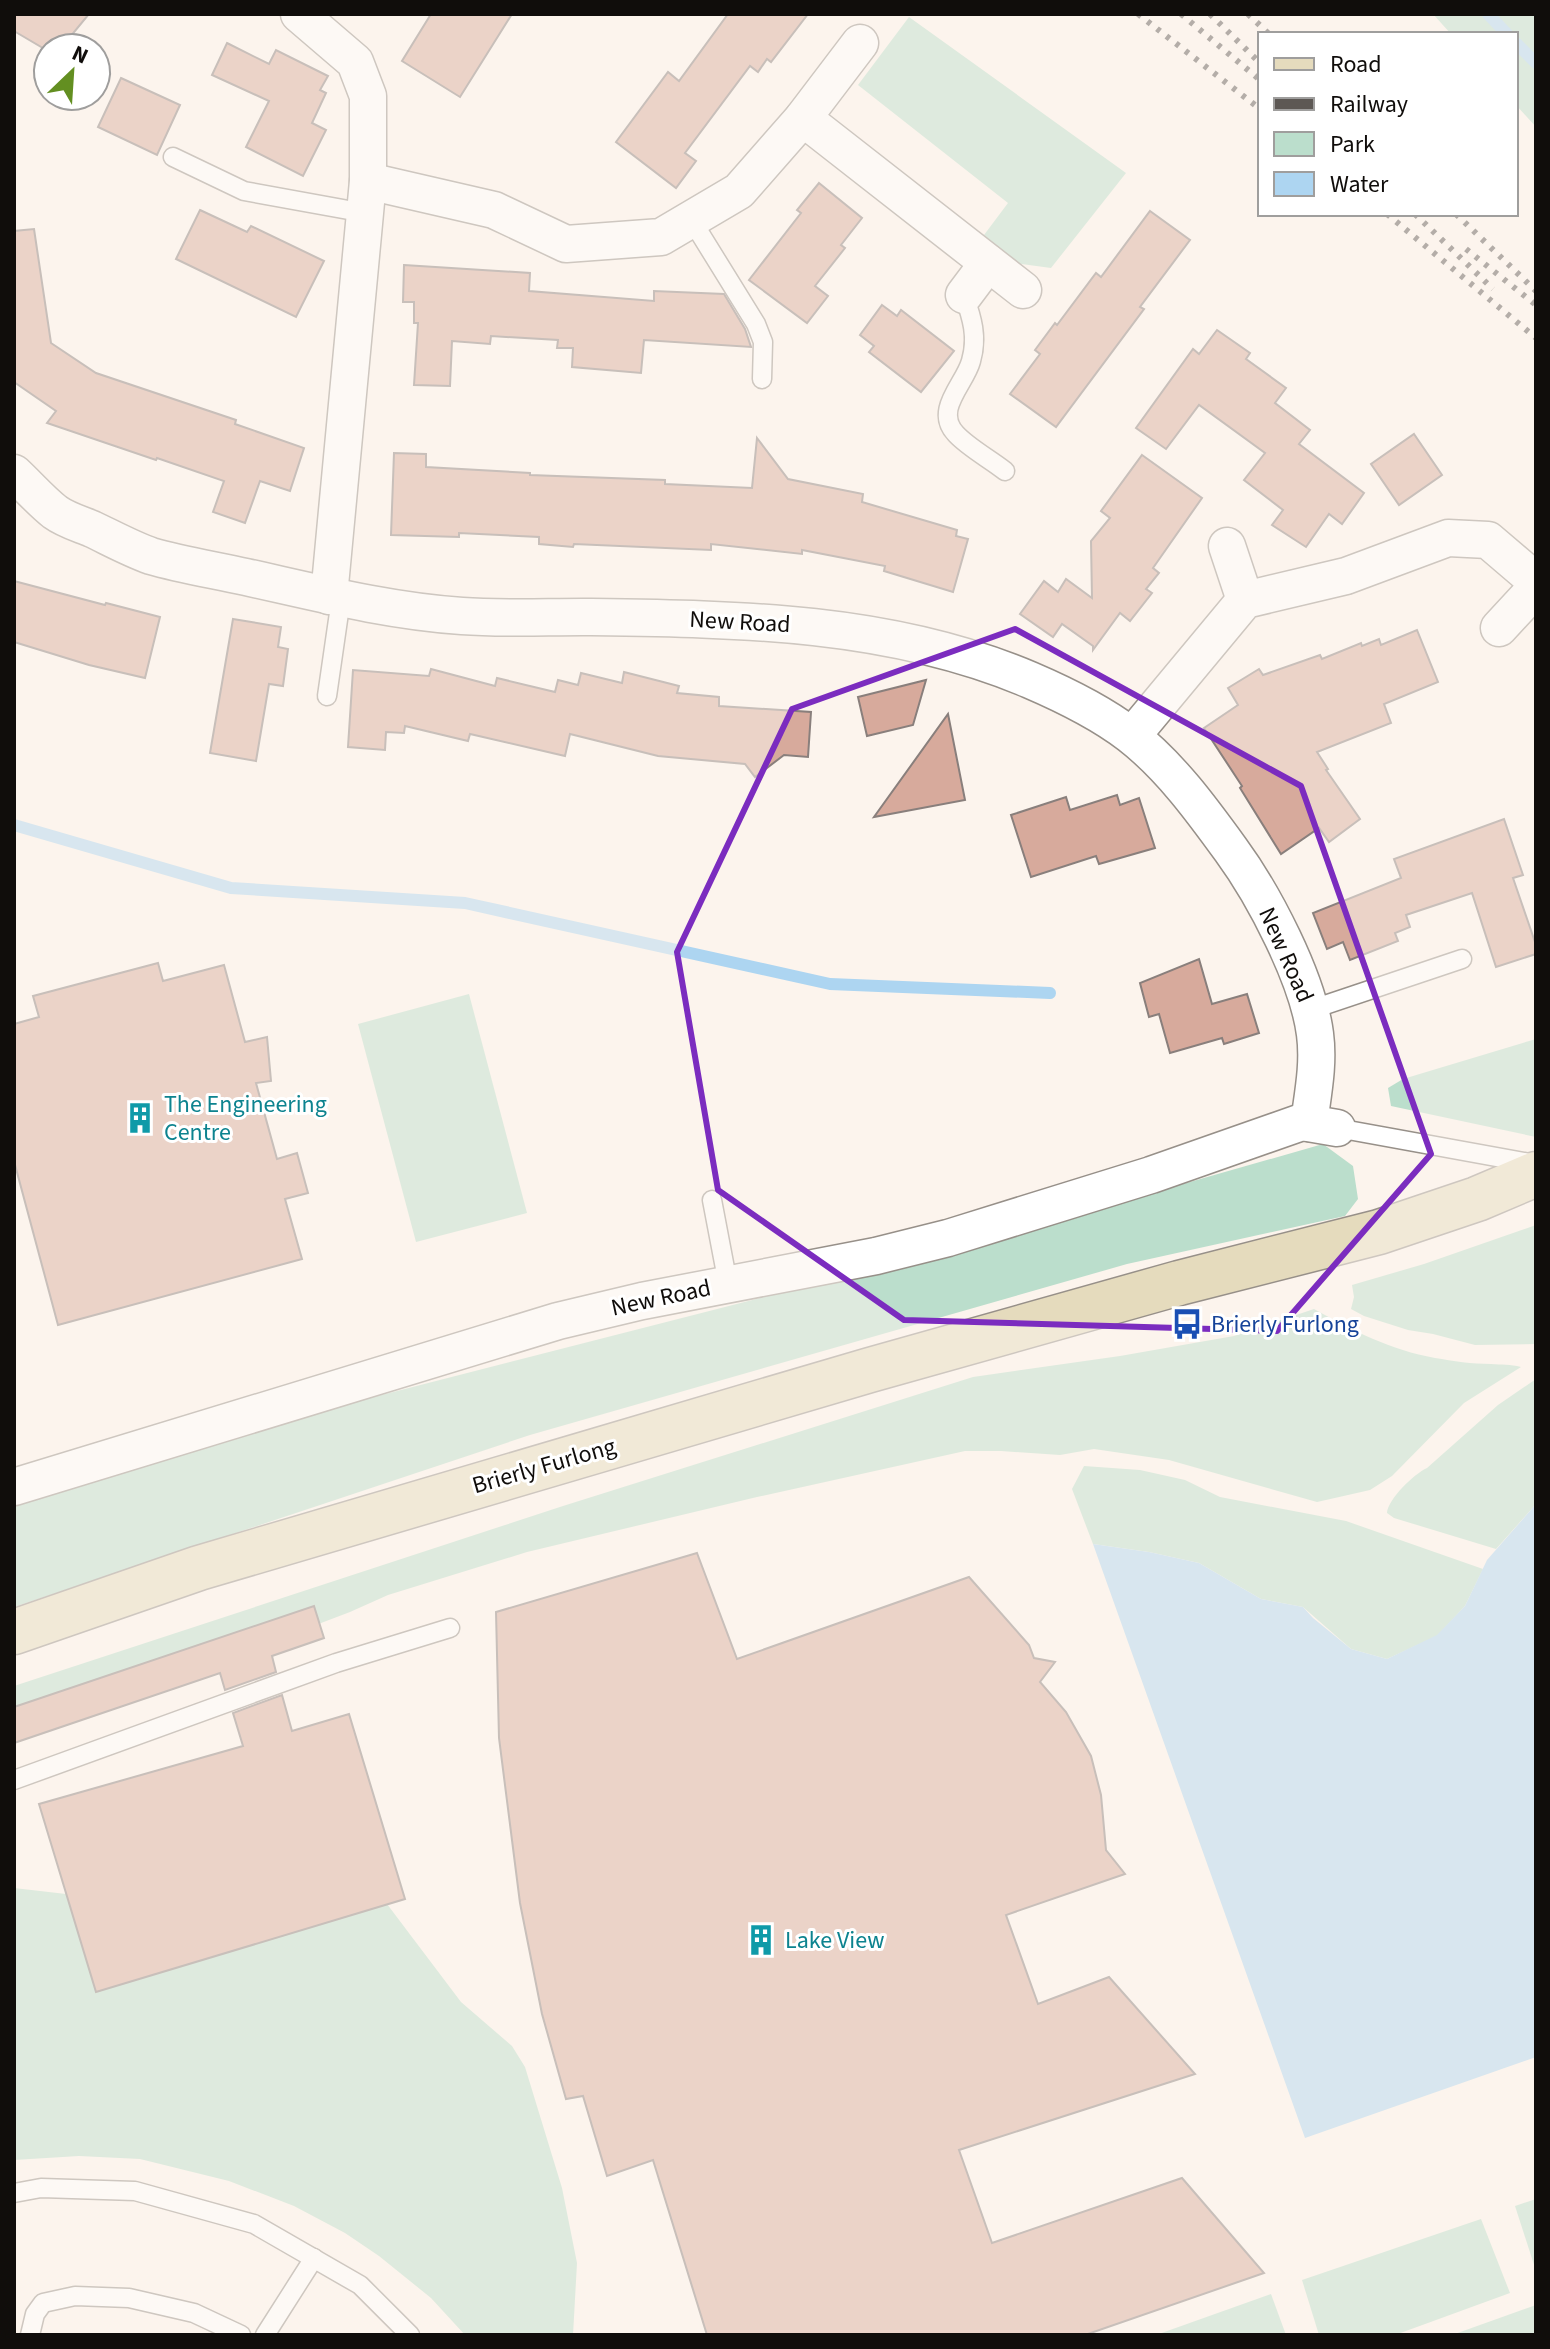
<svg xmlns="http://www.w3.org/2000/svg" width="1550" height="2349" font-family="'Source Sans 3',sans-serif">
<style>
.green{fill:#bbdecc}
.water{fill:#add5f1}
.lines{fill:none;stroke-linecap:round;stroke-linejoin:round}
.stream{stroke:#add5f1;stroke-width:12}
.building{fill:#d7aa9c;stroke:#897f7c;stroke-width:2}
.lane-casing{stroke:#979089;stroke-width:21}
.street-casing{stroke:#979089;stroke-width:39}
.secondary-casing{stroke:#979089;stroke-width:47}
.lane{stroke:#fff;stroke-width:18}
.street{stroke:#fff;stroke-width:36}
.secondary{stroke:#e5dbbd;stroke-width:44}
.rail{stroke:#5d5854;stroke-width:6;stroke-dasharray:4 8;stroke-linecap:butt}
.marked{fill:none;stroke:#7b2cbf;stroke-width:6;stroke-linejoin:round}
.labels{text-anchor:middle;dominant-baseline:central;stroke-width:6;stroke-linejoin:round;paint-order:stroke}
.street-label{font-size:24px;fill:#100d0b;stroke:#fff}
.culture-label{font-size:24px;fill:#0d838f;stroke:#fff;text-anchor:start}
.transit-label{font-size:24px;fill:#164399;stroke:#fff;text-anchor:start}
</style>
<rect width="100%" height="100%" fill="#fcf4ed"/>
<g class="green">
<polygon points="1433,14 1536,14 1536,127 1516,105 1516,34 1451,34"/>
<polygon points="909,17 1126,173 1051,268 1015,263 984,235 1008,203 858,85"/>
<polygon points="469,994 527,1213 416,1242 358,1024"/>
<polygon points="1536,1039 1536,1137 1391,1106 1388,1088 1403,1079"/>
<polygon points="1323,1144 1353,1166 1358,1199 1345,1216 1127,1264 530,1435 14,1607 14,1507 230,1434 1005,1235"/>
<polygon points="1536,1225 1536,1344 1475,1345 1433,1334 1408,1330 1364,1316 1351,1309 1354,1297 1352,1285 1424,1264"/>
<path d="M1314,1309C1353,1331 1391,1350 1435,1358C1453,1361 1472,1364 1491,1364C1502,1365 1510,1364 1521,1367L1464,1403L1392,1476L1370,1490L1348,1495L1317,1502L1169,1460L1094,1449L1060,1455L1001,1451H965L757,1497L527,1552L388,1595L350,1612L14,1740V1686L563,1506L973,1377L1120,1356L1234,1336Z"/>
<path d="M1536,1379V1504L1496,1549L1394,1518L1387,1513C1388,1499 1414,1474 1427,1468L1498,1405Z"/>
<polygon points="1084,1466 1140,1470 1185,1480 1220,1497 1346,1521 1483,1569 1465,1606 1437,1636 1387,1659 1351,1649 1303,1607 1261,1599 1199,1563 1149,1552 1093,1544 1072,1489"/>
<polygon points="14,1888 66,1894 96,1992 387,1904 461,2002 512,2046 525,2067 562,2188 577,2263 573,2335 465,2335 431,2298 379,2256 345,2233 294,2206 229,2181 140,2159 79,2156 14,2160"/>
<polygon points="1536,2199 1536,2271 1515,2206"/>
<polygon points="1481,2219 1510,2293 1395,2335 1319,2335 1302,2280"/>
<polygon points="1271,2294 1286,2335 1156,2335"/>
<polygon points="1536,2305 1536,2335 1452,2335"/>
</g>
<polygon class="water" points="1536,1504 1536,2057 1305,2138 1093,1544 1149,1552 1199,1563 1261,1599 1303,1607 1313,1618 1351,1649 1387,1659 1437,1635 1465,1606 1487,1560"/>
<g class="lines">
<g class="stream">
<polyline points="1488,14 1507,34"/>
<polyline points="1516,43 1536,63"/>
<polyline points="14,825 231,888 465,903 830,984 1050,993"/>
</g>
</g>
<g class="building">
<polygon points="14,14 89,14 61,48 48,48 48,51 14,31"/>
<polygon points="431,14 512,14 460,97 402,61"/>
<polygon points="728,14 808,14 771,62 767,59 758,72 750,66 685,153 696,161 676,188 616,142 668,72 679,81"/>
<polygon points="227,43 269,64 276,50 328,76 320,90 326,93 312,123 326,130 303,176 246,147 269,101 212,75"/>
<polygon points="121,78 180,105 157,155 98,127"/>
<polygon points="819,183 862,218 841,245 845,248 815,286 828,296 807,323 749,280 801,213 797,210"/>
<polygon points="200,210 247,232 251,226 324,261 296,317 176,259"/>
<polygon points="1150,211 1190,240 1140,307 1144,309 1056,427 1010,394 1040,354 1035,350 1055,323 1057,325 1096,273 1101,277"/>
<polygon points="34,229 51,343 96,373 236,420 235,424 304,448 290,491 260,481 245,523 213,512 224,481 157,458 156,460 47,423 56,411 14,382 14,231"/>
<polygon points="404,265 530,273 529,291 654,301 654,291 724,294 745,329 751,347 644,340 641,373 572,367 573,348 557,348 558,340 491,336 490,344 452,341 450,386 414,385 418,323 414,323 414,302 403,302"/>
<polygon points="882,305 897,316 901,310 954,351 921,392 869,352 874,346 860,335"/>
<polygon points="1217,330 1250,353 1246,359 1286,388 1275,403 1310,430 1299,444 1364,493 1342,524 1329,514 1306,547 1272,525 1283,510 1244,480 1265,453 1199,405 1166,449 1136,428 1193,349 1199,354"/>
<polygon points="1414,434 1442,475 1399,505 1371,464"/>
<polygon points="757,438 788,479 863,494 862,502 957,530 956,536 968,539 953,592 884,571 885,566 802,550 802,554 711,544 711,550 574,544 573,547 539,544 539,537 459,533 459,537 391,535 394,453 426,454 426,467 530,473 530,475 665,480 665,484 752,488"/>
<polygon points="1142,455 1202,498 1153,568 1159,573 1146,589 1152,593 1130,621 1120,613 1093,650 1093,646 1062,624 1053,637 1020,614 1044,581 1058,592 1066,579 1092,598 1091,541 1110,518 1101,511"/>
<polygon points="14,581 105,605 106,603 160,617 145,678 89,665 14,642"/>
<polygon points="233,619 281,627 278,647 288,649 283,686 269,684 256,761 210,753"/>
<polygon points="1417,630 1438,682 1384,704 1391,723 1317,752 1328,769 1326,770 1360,819 1329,842 1319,828 1281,854 1240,788 1242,786 1204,728 1238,705 1228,688 1259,669 1263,675 1320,655 1322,659 1361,643 1362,646 1379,639 1381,645"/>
<polygon points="431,669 495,686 497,678 555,692 558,680 578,685 581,673 622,683 624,672 679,686 677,693 719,697 719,706 811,712 808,757 784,755 755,777 745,764 658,756 570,734 565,756 470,734 468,741 405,726 404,733 386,732 385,750 348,747 353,670 429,676"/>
<polygon points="926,680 913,725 867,736 858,697"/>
<polygon points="948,714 965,800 874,817"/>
<polygon points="1117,795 1120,805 1139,798 1155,848 1099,864 1096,856 1031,877 1011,815 1066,797 1070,810"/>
<polygon points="1504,819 1523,875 1513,878 1536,945 1536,954 1496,967 1472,893 1406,915 1410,927 1395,933 1398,941 1350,960 1343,942 1327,949 1313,913 1401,878 1394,859"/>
<polygon points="1199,959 1212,1004 1247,994 1259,1033 1224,1044 1222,1038 1170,1053 1159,1014 1149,1017 1140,983"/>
<polygon points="158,963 163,981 224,965 245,1042 267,1037 271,1081 256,1083 277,1159 297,1153 308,1193 285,1199 302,1259 58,1325 14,1161 14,1024 39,1017 33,996"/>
<polygon points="697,1553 737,1659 969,1577 1029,1645 1034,1658 1055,1662 1040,1682 1066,1712 1091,1756 1101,1795 1106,1850 1125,1874 1006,1915 1038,2004 1109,1977 1195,2074 959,2150 992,2243 1182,2178 1264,2273 1085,2335 707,2335 653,2160 607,2176 583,2096 566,2099 542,2014 520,1903 499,1738 496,1612"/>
<polygon points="314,1606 324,1638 272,1656 276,1672 225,1690 220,1673 14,1743 14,1707"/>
<polygon points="282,1695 292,1731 349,1714 405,1899 96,1992 39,1804 243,1746 233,1713"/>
</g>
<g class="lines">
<defs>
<g id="lane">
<polyline points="173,157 244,191 365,213"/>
<polyline points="691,219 756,324 763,342 762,379"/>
<path d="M964,295C972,318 978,337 971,361C965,384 933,410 956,434C969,448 990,459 1005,471"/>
<polyline points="327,696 341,599"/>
<polyline points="1310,1010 1462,959"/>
<polyline points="1337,1128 1535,1164"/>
<polyline points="712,1200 728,1284"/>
<polyline points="14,1780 336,1663 450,1628"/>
<polyline points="14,2193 41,2188 135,2191 254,2224 360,2285 410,2335"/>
<polyline points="30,2335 35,2314 43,2303 75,2296 129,2298 194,2313 241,2335"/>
<polyline points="265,2335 314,2258"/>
</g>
<g id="street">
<polyline points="299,14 355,62 368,96 368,181 329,596"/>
<polyline points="803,118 1023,290"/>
<polyline points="368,181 494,210 566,244 661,237 739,191 803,118 860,43"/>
<polyline points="964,295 988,263"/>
<path d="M14,473C28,486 41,501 55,512C66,520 80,524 92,529C111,538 131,549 151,556C182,565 215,570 246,577C318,593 388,611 462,616C502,619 543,617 583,617C735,619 889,620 1030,680C1065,695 1100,712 1130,735C1170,766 1202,810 1231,850C1264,895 1308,979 1315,1034C1319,1064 1313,1093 1309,1123"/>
<polyline points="1227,546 1245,600"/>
<polyline points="1499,628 1536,588"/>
<polyline points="1132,736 1245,600 1346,576 1448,538 1488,540 1536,581"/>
<polyline points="14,1487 558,1321 642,1301 876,1256 948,1238 1151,1175 1302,1122 1337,1128"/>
</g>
<polyline id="secondary" points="14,1632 199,1568 870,1370 1179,1283 1379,1232 1477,1199 1536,1174"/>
</defs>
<use href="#lane" class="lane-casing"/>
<use href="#street" class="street-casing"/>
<use href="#secondary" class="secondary-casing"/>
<use href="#lane" class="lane"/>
<use href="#street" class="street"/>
<use href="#secondary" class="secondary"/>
<g class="rail">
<polyline points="1138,14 1260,109"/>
<polyline points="1181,14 1260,80"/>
<polyline points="1210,14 1260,63"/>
<polyline points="1248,14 1269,34"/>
<polyline points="1387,214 1536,338"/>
<polyline points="1415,214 1493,289"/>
<polyline points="1456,214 1536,291"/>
<polyline points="1466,249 1536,305"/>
</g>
</g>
<path d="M0 0H1550V2349H0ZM1015,629L1301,786L1431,1154L1277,1331L904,1320L718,1190L677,952L792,709Z" fill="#fcf4ed" fill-opacity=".55" fill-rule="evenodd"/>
<path class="marked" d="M1015,629L1301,786L1431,1154L1277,1331L904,1320L718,1190L677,952L792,709Z"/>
<defs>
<symbol id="building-bare" viewBox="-9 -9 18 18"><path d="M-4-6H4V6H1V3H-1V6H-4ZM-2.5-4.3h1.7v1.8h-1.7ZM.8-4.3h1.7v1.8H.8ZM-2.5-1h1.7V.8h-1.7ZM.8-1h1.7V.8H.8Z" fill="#0f9aa8" stroke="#fff" stroke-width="2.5" paint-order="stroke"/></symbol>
<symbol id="bus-bare" viewBox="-9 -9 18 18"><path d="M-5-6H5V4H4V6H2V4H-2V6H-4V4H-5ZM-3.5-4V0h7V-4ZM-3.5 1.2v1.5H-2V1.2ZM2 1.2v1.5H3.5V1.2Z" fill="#1a4fb4" stroke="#fff" stroke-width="2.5" paint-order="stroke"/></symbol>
</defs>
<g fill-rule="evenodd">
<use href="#building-bare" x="118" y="1096" width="44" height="44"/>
<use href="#bus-bare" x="1165" y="1302" width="44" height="44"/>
<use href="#building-bare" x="739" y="1918" width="44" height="44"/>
</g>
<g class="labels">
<g class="street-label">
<text transform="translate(740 622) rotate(3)">New Road</text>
<text transform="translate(1286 955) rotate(66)">New Road</text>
<text transform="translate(661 1298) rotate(-12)">New Road</text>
<text transform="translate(544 1466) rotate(-16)">Brierly Furlong</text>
</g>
<g class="culture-label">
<text x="164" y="1104">The Engineering<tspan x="164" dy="28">Centre</tspan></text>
<text x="785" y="1940">Lake View</text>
</g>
<g class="transit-label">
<text x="1211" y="1324">Brierly Furlong</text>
</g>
</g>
<rect width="1550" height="2349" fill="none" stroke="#100d0b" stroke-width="32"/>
<rect x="1258" y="32" width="260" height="184" fill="#ffffff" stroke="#9f9e9d" stroke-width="2"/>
<rect x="1274" y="58" width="40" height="12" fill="#e5dbbd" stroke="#9f9e9d" stroke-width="2"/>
<text x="1330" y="72" font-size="24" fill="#100d0b">Road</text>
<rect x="1274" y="98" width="40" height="12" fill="#5d5854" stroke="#9f9e9d" stroke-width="2"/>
<text x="1330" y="112" font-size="24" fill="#100d0b">Railway</text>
<rect x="1274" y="132" width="40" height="24" fill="#bbdecc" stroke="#9f9e9d" stroke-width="2"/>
<text x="1330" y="152" font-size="24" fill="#100d0b">Park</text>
<rect x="1274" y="172" width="40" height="24" fill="#add5f1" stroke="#9f9e9d" stroke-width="2"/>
<text x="1330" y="192" font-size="24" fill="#100d0b">Water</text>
<g transform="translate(72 72) rotate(25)"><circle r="38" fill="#ffffff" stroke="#9f9e9d" stroke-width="2"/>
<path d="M0-6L14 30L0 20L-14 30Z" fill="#638f21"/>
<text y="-12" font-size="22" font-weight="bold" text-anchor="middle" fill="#100d0b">N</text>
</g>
</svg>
